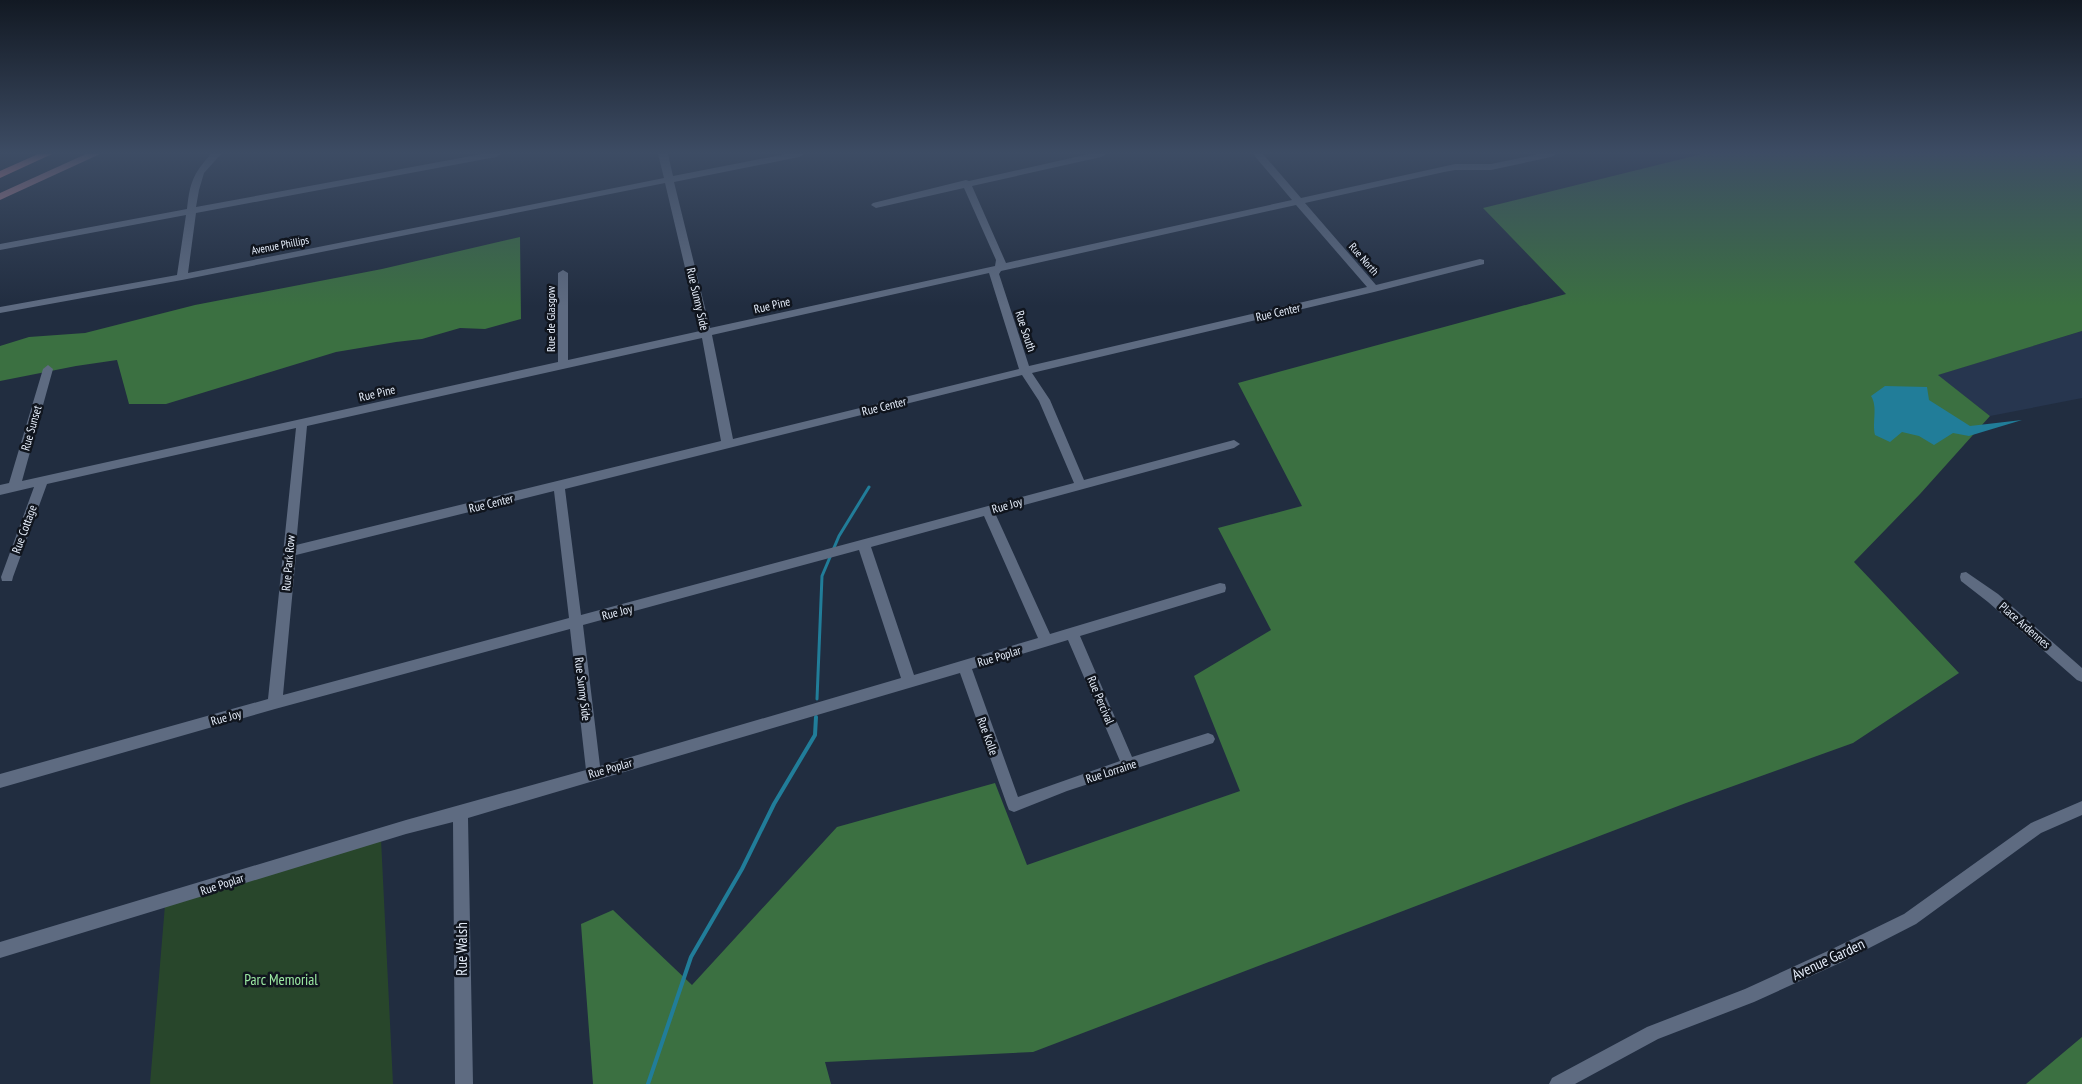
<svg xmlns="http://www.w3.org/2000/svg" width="2082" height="1084" font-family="'PT Sans Narrow',sans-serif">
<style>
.built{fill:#27364f}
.green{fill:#28462b}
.forest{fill:#3b7041}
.water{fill:#217d99}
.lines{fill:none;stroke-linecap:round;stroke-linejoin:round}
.stream-far1{stroke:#217d99;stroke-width:3}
.stream{stroke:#217d99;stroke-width:4}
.minor{fill:#5e6b81;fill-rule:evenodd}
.major{fill:#ba8291;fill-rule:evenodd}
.highway{fill:#f8919c;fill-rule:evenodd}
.labels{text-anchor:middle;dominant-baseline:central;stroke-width:5;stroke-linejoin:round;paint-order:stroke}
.far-street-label{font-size:11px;fill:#e6eefb;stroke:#10151e}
.street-label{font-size:12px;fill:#e6eefb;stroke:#10151e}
.near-street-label{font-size:15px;fill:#e6eefb;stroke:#10151e}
.near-park-label{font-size:15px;fill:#9be8a2;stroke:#10151e}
</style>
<rect width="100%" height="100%" fill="#212d40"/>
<polygon class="built" points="2082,331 2082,398 1990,416 1937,375"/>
<polygon class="green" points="381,839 393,1084 150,1084 165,905"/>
<g class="forest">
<polygon points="1702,154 2082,154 2082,331 1938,375 1990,416 1920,494 1854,562 1959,673 1853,743 1686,803 1033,1052 825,1062 831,1084 593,1084 581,924 613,910 692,985 837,827 995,783 1027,865 1240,791 1194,676 1271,630 1218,528 1302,506 1238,383 1566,294 1483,208"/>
<polygon points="520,237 521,319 485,329 460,328 422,339 396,342 336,352 166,404 129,404 117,360 76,366 0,381 0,346 29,337 85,333 195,305 382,269"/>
<polygon points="2082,1037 2082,1084 2026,1084"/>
</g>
<path class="water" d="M1885,386L1927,387L1929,400L1970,426L2022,420L1969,436L1953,433L1934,445L1919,436L1902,432L1890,442L1875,435C1872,422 1878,407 1871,396Z"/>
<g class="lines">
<polyline class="stream-far1" points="817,699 822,576 839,536 869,487"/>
<polyline class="stream" points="648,1084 691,957 742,869 774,804 815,735 816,717"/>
<g class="minor">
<path d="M211,154H221L204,173L199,190L196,207L482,154H501L496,157L196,213L188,273L664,178L658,154H668L673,176L786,154H804L799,157L674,182L710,328L995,266L996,260L964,188L876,208L871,205L873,203L966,180L969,181L1089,154H1106L1101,157L972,186L1006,263L1292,200L1253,154H1263L1301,198L1455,164H1491L1539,154H1556L1551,157L1491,170H1455L1444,172L1305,203L1376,285L1480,259L1484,260V264L1374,292L1032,373L1050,400L1084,480L1234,440L1240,444L1234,448L995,513L1050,634L1220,583L1225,584L1226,588L1225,592L1080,636L1132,757L1208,733L1213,735L1215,739L1213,743L1067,791L1014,812L1009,810L1007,805L960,673L468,818L473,1084H455L453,822L406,834L0,958V942L406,820L586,770L570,629L275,709L0,788V774L268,699L296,428L47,484L13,577L12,581H2L1,577L34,487L0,495V485L9,483L43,369L48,365L53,369L22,481L558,362V273L563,270L568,273V360L700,331L665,183L182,280L0,313V307L177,275L186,215L0,250V244L187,209C190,182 193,174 211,154ZM1296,205L1367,287L1029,366L999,274L1001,271ZM989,273L1019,369L733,439L712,335ZM702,338L721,441L296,545L307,426ZM1022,375L1039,401L1074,483L581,615L565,489ZM554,491L569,618L283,695L296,555ZM984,516L1038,638L914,675L871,547ZM859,550L901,678L600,766L583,625ZM1068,640L1120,761L1018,797L972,669Z"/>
<polygon points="1966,572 1998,594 2082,668 2082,682 2077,680 1988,602 1961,581 1960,577 1961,573"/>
<polygon points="2082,801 2082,815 2041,833 1916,924 1842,962 1754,1002 1658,1039 1575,1084 1549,1084 1552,1078 1647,1027 1745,989 1830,950 1904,914 2031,823"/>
</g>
<polygon class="major" points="86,154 100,154 0,200 0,193"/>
<polygon class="highway" points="38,154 52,154 0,178 0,171"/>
</g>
<linearGradient id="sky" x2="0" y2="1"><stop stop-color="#121923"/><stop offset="0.5" stop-color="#3d4c64"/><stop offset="1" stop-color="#3d4c64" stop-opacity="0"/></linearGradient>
<rect width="2082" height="306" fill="url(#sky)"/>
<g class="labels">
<g class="far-street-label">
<text transform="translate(280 245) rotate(-11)">Avenue Phillips</text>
<text transform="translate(1364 259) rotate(49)">Rue North</text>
</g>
<g class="street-label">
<text transform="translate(698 299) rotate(77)">Rue Sunny Side</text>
<text transform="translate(772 305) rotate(-13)">Rue Pine</text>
<text transform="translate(1278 312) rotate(-13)">Rue Center</text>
<text transform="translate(550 319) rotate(-90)">Rue de Glasgow</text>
<text transform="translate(1026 331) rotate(72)">Rue South</text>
<text transform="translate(377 393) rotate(-13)">Rue Pine</text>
<text transform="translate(884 406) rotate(-14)">Rue Center</text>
<text transform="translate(31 428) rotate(-74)">Rue Sunset</text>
<text transform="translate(491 503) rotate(-14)">Rue Center</text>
<text transform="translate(1007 505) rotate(-16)">Rue Joy</text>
<text transform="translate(24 529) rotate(-70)">Rue Cottage</text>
<text transform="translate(288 563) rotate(-85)">Rue Park Row</text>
<text transform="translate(617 612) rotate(-15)">Rue Joy</text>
<text transform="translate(2025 625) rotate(41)">Place Ardennes</text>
<text transform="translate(999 656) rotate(-17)">Rue Poplar</text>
<text transform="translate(583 689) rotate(83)">Rue Sunny Side</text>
<text transform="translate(1101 700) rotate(67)">Rue Percival</text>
<text transform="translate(226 717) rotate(-16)">Rue Joy</text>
<text transform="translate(988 736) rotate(70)">Rue Kolle</text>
<text transform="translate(610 768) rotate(-16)">Rue Poplar</text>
<text transform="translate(1111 771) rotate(-18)">Rue Lorraine</text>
<text transform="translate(222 884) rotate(-18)">Rue Poplar</text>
</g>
<g class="near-street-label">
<text transform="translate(461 949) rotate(-90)">Rue Walsh</text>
<text transform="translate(1828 959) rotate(-25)">Avenue Garden</text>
</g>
<g class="near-park-label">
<text x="281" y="979">Parc Memorial</text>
</g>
</g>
</svg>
